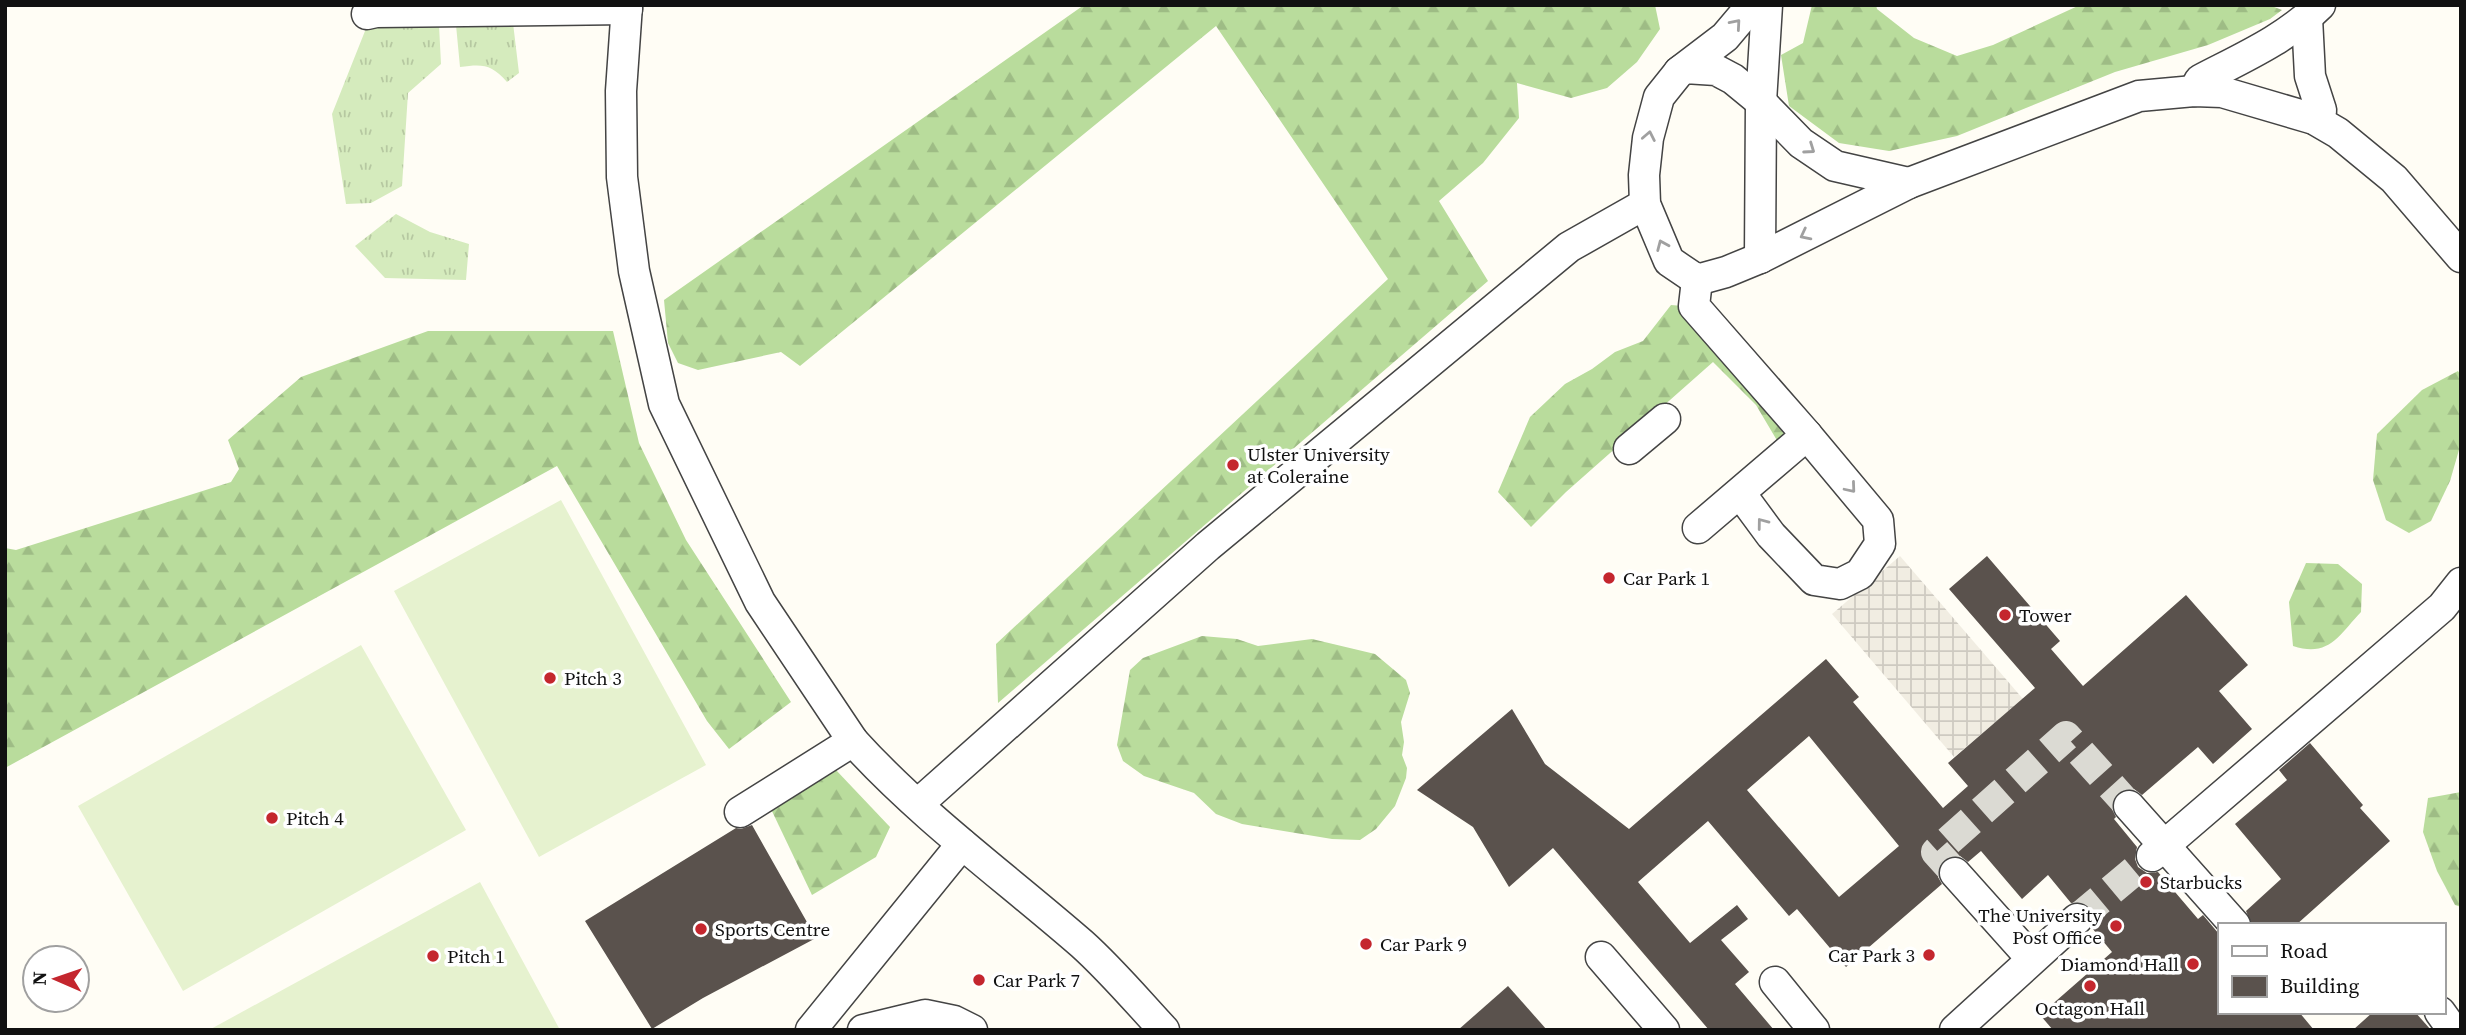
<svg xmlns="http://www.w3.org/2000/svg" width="2466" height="1035" font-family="'Source Serif 4',serif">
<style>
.grass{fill:url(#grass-tufts)}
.forest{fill:url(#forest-firs)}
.pitch{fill:#e6f2cf}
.plaza{fill:url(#plaza-grid)}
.building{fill:#5a524d;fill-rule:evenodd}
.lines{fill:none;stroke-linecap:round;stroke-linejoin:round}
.minor-tunnel{stroke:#dbdad3;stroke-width:30;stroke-dasharray:30 15;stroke-linecap:butt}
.minor-casing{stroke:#444;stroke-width:33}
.minor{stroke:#fff;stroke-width:30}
.oneway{stroke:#a0a0a0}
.poi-dot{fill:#c4262e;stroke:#fff;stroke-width:2.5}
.labels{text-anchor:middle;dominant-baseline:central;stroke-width:7;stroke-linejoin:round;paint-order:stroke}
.poi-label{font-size:19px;fill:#111;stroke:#fff;text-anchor:start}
</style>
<defs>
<pattern id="grass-tufts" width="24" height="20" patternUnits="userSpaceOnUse" patternTransform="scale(1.75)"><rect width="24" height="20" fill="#d5ebbd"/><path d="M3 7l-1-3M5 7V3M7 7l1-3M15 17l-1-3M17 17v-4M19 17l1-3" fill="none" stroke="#b6c8a1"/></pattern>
<pattern id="forest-firs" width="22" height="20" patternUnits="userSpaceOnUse" patternTransform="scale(1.75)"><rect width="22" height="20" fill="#b9dc9c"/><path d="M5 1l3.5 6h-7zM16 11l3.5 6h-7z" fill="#9ebc85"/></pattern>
<pattern id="plaza-grid" width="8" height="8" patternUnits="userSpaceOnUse" patternTransform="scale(1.75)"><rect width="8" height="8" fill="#f1ede2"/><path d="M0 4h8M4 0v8" fill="none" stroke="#cecac1"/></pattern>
</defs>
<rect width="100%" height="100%" fill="#fffdf5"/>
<g class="grass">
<path d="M513,23L519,73L507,82C491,64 483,64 460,67L456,25Z"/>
<polygon points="439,25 441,64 408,93 402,186 371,203 346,204 332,114 367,26"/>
<polygon points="396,214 430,232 469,244 466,280 385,278 355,246"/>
</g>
<g class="forest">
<polygon points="1084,5 1655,5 1660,29 1637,62 1607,88 1571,98 1517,83 1519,118 1483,163 1439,201 1488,281 998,703 996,644 1388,279 1216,26 800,366 781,352 698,370 678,363 668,343 664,300"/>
<polygon points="1812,5 1876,5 1877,9 1914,38 1957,56 1993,45 2080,5 2269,5 2282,10 2270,19 2208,45 2115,72 1957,136 1889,151 1839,143 1789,106 1781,55 1803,43"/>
<polygon points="1671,305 1683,306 1803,443 1788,459 1756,405 1713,362 1566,492 1531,527 1498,492 1530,417 1565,384 1592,369 1615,352 1643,341"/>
<polygon points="428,331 613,331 639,443 686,540 791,702 729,749 707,721 557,466 5,768 5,548 16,550 231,482 239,469 228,440 301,377"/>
<polygon points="2458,371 2461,376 2461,443 2450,481 2431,521 2409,533 2386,520 2373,480 2377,434 2422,390"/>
<path d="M2306,563L2338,564L2362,584L2361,612C2339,635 2329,658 2293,646L2289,602Z"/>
<polygon points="1202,636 1237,639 1258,646 1312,639 1375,654 1406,680 1410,693 1401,722 1404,742 1402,755 1407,768 1406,778 1395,806 1376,829 1360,840 1332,839 1242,824 1216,814 1194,793 1144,776 1123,761 1117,745 1130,670 1143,658"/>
<polygon points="835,769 890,827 876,857 812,895 770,807"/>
<polygon points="2461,792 2461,907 2455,905 2437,871 2423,832 2428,798"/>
</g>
<g class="pitch">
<polygon points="561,500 706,765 539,857 394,591"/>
<polygon points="361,645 466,830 183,991 78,806"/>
<polygon points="480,882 560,1030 209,1030"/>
</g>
<polygon class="plaza" points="1900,556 2023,699 1954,757 1832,614"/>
<g class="building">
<path d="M1987,556L2060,641L2051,649L2083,686L2186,595L2248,665L2219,691L2252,729L2213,764L2198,747L2142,795L2134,789H2126L2118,793L2113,800L2112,809L2116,817L2114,819L2137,847L2135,859L2138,867L2147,873L2158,872L2198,919L2203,915L2219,934V1012H2299L2314,1030H2053L2040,1015L2112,952L2092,928L2094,916L2089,907L2082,902L2071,903L2048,875L2022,899L1981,851L1968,862L1960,856H1951L1944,860L1938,868V877L1942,884L1846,967L1797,909L1789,916L1708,821L1638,882L1690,943L1737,905L1748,919L1721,940L1749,972L1735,984L1774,1030H1709L1553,848L1509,887L1473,827L1417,790L1512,709L1545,764L1629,829L1826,659L1859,697L1853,702L1943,808L1968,786L1948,763L2035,688L1949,589ZM1809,736L1899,846L1839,897L1747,790Z"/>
<polygon points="2310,743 2363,805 2360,808 2390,841 2296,925 2252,925 2246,911 2281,879 2235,824 2287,780 2279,770"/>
<polygon points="752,825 816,938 703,998 652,1029 585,921 736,828 741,829"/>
<polygon points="1508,986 1547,1030 1458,1030"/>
<polygon points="2373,1012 2415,1012 2431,1030 2353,1030"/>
</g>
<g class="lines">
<g class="minor-tunnel">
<polyline points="1955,873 1936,852 2066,736 2129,806"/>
<polyline points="2077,919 2152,856"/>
</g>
<defs>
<g id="minor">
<path d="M627,5L621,91L622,177L634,271L664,404L760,602L853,741C922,817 1005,877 1082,944C1111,970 1137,1001 1164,1030"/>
<polyline points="1752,5 1725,37 1679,72 1659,97 1648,138 1644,175 1645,204 1669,261 1697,280 1726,272 1760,258 1909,183 2139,96 2194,91 2222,92 2314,119 2338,133 2394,179 2461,257"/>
<polyline points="367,14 376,12 627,9"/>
<polyline points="2307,18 2310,76 2321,110 2314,119"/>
<polyline points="1679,72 1685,68 1716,70 1733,79 1761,102 1801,143 1835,166 1909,183"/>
<path d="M2194,91L2200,80C2242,58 2286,39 2320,5"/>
<polyline points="1760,258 1761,102 1767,5"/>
<polyline points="1697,280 1694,306 1807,435 1698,528"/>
<polyline points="1629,449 1665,419"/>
<polyline points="1740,493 1771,535 1814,580 1840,584 1860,574 1880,544 1878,520 1807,435"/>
<polyline points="918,804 1208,546 1569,247 1645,204"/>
<polyline points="2129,806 2235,925"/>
<polyline points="740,812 853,741"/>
<polyline points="2152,856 2442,607 2461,583"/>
<polyline points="1955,873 2032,959"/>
<polyline points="1601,957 1664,1030"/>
<polyline points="1775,982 1814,1030"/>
<polyline points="2440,1012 2453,1030"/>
<polyline points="811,1030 962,844"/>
<polyline points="863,1030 925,1015 954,1021 972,1030"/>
<polyline points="1955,1030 2077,919"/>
</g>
</defs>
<use href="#minor" class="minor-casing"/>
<use href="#minor" class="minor"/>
</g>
<defs><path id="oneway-chevron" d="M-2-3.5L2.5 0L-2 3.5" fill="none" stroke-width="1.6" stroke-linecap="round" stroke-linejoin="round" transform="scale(1.75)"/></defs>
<g class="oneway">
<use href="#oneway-chevron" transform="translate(1736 24) rotate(-49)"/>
<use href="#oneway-chevron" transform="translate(1649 136) rotate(-79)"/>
<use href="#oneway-chevron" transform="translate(1810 149) rotate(35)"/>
<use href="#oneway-chevron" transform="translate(1805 235) rotate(153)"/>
<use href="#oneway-chevron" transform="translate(1662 245) rotate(-113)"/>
<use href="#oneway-chevron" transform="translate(1851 488) rotate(50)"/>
<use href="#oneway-chevron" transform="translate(1762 523) rotate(-127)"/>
</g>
<g class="poi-dot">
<circle cx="1233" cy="465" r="7"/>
<circle cx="1609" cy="578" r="7"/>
<circle cx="2005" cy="615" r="7"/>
<circle cx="550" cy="678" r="7"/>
<circle cx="272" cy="818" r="7"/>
<circle cx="2146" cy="882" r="7"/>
<circle cx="2116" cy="926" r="7"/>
<circle cx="701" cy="929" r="7"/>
<circle cx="1366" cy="944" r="7"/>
<circle cx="1929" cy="955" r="7"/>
<circle cx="433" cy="956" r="7"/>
<circle cx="2193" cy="964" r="7"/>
<circle cx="979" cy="980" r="7"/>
<circle cx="2090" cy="986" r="7"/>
</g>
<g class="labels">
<g class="poi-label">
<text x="1247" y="454">Ulster University<tspan x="1247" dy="22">at Coleraine</tspan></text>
<text x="1623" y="578">Car Park 1</text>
<text x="2019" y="615">Tower</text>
<text x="564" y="678">Pitch 3</text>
<text x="286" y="818">Pitch 4</text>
<text x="2160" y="882">Starbucks</text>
<text x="2102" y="915" text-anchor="end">The University<tspan x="2102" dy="22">Post Office</tspan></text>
<text x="715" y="929">Sports Centre</text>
<text x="1380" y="944">Car Park 9</text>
<text x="1915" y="955" text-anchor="end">Car Park 3</text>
<text x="447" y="956">Pitch 1</text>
<text x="2179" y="964" text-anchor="end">Diamond Hall</text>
<text x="993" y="980">Car Park 7</text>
<text x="2090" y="1008" text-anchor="middle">Octagon Hall</text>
</g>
</g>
<rect width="2466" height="1035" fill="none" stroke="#111111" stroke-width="14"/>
<rect x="2218" y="923" width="228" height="91" fill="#ffffff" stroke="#a0a0a0" stroke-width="2"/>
<rect x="2232" y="946" width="35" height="10" fill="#ffffff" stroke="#a0a0a0" stroke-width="2"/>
<text x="2280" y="958" font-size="21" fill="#111111">Road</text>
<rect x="2232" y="976" width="35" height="21" fill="#5a524d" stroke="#a0a0a0" stroke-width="2"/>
<text x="2280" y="993" font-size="21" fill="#111111">Building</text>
<g transform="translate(56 979) rotate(272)"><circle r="33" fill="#ffffff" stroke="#a0a0a0" stroke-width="2"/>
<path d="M0-5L12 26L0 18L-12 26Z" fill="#c4262e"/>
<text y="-10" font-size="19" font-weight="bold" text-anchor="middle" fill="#111111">N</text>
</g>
</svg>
